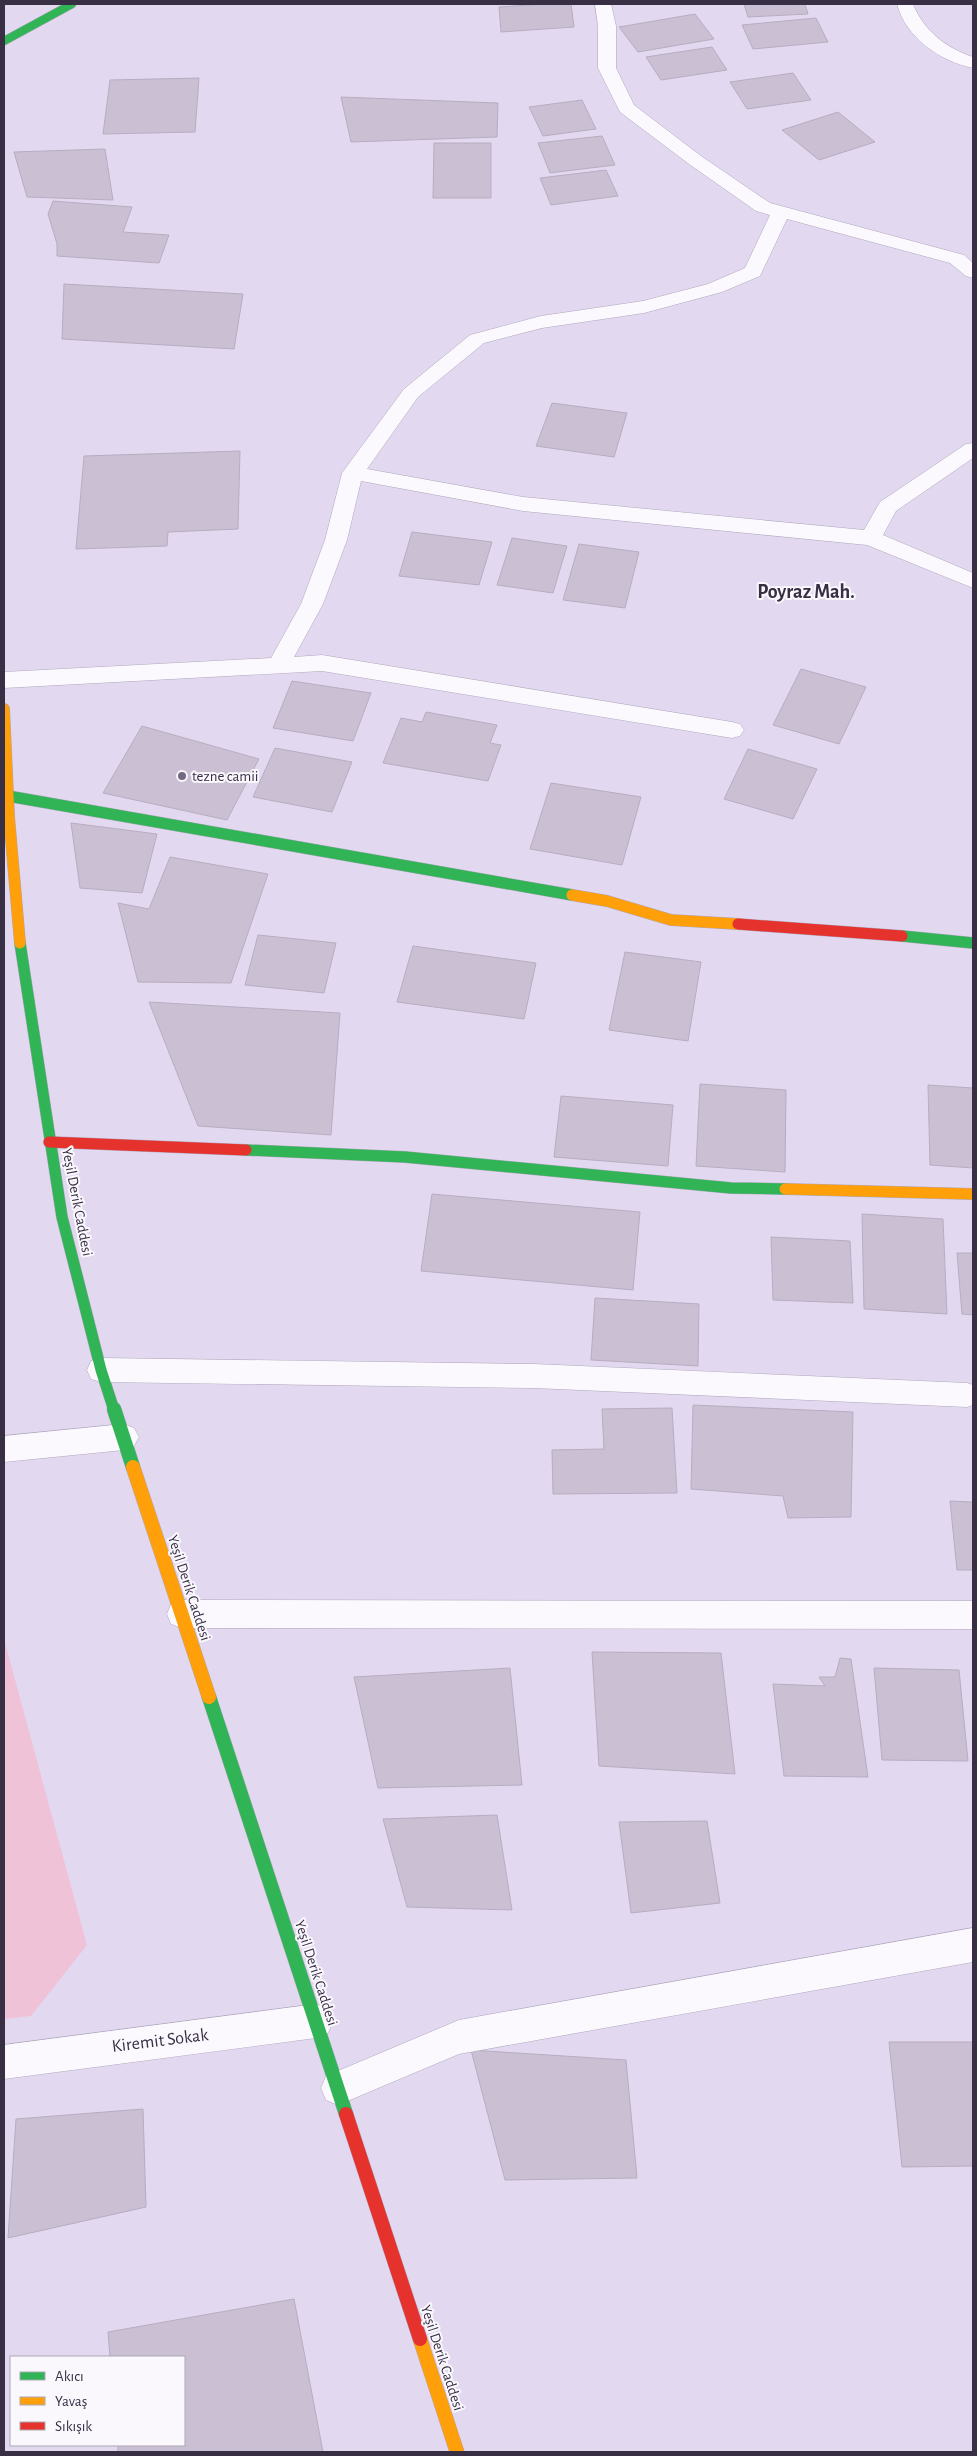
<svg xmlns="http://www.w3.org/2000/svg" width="977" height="2456" font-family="'Alegreya Sans',sans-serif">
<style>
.green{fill:#f0c2d8}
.building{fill:#cbc0d3;stroke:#b8acc0}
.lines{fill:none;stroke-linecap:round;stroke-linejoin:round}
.street-casing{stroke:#afa7bc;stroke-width:1}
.fast-far2-casing{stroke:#afa7bc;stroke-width:9}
.fast-far1-casing{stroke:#afa7bc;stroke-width:12}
.fast-casing{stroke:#afa7bc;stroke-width:15}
.slow-far1-casing{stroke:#afa7bc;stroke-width:12}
.slow-casing{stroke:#afa7bc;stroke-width:15}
.jam-far1-casing{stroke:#afa7bc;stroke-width:12}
.jam-casing{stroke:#afa7bc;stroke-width:15}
.street{fill:#fbf9fd;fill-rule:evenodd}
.fast-far2{stroke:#30b455;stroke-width:8}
.fast-far1{stroke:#30b455;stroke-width:11}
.fast{stroke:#30b455;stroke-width:14}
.slow-far1{stroke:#ff9f0a;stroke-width:11}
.slow{stroke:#ff9f0a;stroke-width:14}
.jam-far1{stroke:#e5322d;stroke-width:11}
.jam{stroke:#e5322d;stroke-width:14}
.poi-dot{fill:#746a81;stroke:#faf8fd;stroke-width:2}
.labels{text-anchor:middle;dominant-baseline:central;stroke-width:4;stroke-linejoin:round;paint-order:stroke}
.poi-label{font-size:15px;fill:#382f45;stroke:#faf8fd;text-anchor:start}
.street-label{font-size:15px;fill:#382f45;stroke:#faf8fd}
.near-street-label{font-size:18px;fill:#382f45;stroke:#faf8fd}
.district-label{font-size:20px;font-weight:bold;fill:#382f45;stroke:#faf8fd}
</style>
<rect width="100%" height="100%" fill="#e2d9f1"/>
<polygon class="green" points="4,1639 87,1945 31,2016 4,2019"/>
<g class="building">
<polygon points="544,4 571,4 574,27 501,32 499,7"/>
<polygon points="744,4 805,4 808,14 748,17"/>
<polygon points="695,14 714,39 638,52 619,27"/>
<polygon points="816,18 828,42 753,49 742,25"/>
<polygon points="712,47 727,70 661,80 646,57"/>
<polygon points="793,73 811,100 747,109 730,82"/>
<polygon points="199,78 195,132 103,134 110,80"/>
<polygon points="341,97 498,103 497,137 351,142"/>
<polygon points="582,100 596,129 543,136 529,107"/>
<polygon points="838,112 875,142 819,160 782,130"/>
<polygon points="602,136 615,165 550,173 538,143"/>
<polygon points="434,143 491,143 491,198 433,198"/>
<polygon points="105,149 113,200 27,197 14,152"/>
<polygon points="606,170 618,196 551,205 540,178"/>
<polygon points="53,201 132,207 123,232 169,235 159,263 57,256 57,244 48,214"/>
<polygon points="64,284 243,294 234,349 62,339"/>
<polygon points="552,403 627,413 614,457 536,446"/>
<polygon points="240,451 238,529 168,532 167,546 76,549 84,456"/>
<polygon points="412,532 492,542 479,585 399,576"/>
<polygon points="512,538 567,546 553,593 497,585"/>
<polygon points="579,544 639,552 625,608 563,600"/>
<polygon points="801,669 866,687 839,744 773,725"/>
<polygon points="292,681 371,693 353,741 273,728"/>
<polygon points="426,712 497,725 490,743 501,745 488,781 383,763 401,718 422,722"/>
<polygon points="142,726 259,759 227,820 103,793"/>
<polygon points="275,748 352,762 332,812 253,797"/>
<polygon points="748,749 817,769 793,819 724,799"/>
<polygon points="551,783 641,797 622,865 530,849"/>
<polygon points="71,823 157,834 142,893 80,888"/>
<polygon points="170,857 268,874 231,983 138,982 118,903 149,909"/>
<polygon points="258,935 336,943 324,993 245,985"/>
<polygon points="413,946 536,963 524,1019 397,1002"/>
<polygon points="625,952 701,962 688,1041 609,1030"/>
<polygon points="149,1002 340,1013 331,1135 198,1126"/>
<polygon points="700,1084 786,1090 785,1172 696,1166"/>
<polygon points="928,1085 973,1088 973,1168 930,1165"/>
<polygon points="561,1096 673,1105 668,1166 554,1157"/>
<polygon points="432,1194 640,1212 633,1290 421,1271"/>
<polygon points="862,1214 943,1219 947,1314 864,1309"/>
<polygon points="771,1237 850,1241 853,1303 773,1300"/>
<polygon points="957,1253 973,1253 973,1315 962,1314"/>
<polygon points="595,1298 699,1304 698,1366 591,1360"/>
<polygon points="693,1405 853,1412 851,1517 788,1518 783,1496 691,1489"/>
<polygon points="672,1408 677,1493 553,1494 552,1450 604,1449 602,1409"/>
<polygon points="950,1501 973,1502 973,1570 957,1570"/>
<polygon points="592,1652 721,1653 735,1774 599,1766"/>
<polygon points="840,1658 851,1659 868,1777 784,1776 773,1684 825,1686 819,1677 835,1677"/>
<polygon points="510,1668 522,1785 378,1788 354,1677"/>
<polygon points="874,1668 959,1670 968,1761 882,1760"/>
<polygon points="497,1815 512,1910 407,1907 383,1819"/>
<polygon points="707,1821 720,1903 631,1913 619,1822"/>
<polygon points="889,2042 973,2042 973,2166 902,2167"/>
<polygon points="471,2050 626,2060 637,2178 505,2180"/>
<polygon points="143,2109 146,2207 8,2238 16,2119"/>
<polygon points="294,2299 323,2452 118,2452 118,2445 184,2445 184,2357 110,2357 108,2332"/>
</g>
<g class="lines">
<defs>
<g id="street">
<polygon points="595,4 611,4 616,26 616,68 634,105 701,156 770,203 964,255 973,263 973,278 966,276 950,263 787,219 760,276 722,292 644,313 542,328 484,343 418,397 367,469 523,497 864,530 880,502 966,444 973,443 973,458 896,511 883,535 973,573 973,588 867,545 523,511 361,481 347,540 323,604 294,657 322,655 732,722 740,724 744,730 740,736 732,738 322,671 4,688 4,672 271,658 301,604 325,540 342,473 404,389 470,335 541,316 643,301 708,284 745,268 770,215 756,211 689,164 620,112 598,68 598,26"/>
<path d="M897,4H913C924,31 946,48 973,57V68C940,61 906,38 897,4Z"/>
<polygon points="101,1358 534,1364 967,1383 973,1385 973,1405 967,1407 534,1388 101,1382 91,1379 87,1370 91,1361"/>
<polygon points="124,1424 134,1428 139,1437 134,1446 124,1450 4,1462 4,1436"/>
<polygon points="182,1600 973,1601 973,1629 182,1628 171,1624 167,1614 171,1604"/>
<polygon points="973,1928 973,1962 459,2054 338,2105 326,2100 321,2088 326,2076 459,2020"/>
<polygon points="316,2004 328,2009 333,2021 328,2033 316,2038 4,2079 4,2045"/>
</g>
<polyline id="fast-far2" points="4,41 72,4"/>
<g id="fast-far1">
<polyline points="8,796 572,895"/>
<polyline points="902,936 973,943"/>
<polyline points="20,943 62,1217 101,1370 114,1410"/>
<polyline points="246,1150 405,1157 731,1188 785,1189"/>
</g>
<g id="fast">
<polyline points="114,1409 133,1467"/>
<polyline points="209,1697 346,2114"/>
</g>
<g id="slow-far1">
<polyline points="4,709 9,817 20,943"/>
<polyline points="572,895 607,901 671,920 738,924"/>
<polyline points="785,1189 973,1194"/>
</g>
<g id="slow">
<polyline points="133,1467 209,1697"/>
<polyline points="420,2339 457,2452"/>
</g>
<g id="jam-far1">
<polyline points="738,924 902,936"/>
<polyline points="49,1142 246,1150"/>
</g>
<polyline id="jam" points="346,2114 420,2339"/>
</defs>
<use href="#street" class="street-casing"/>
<use href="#fast-far2" class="fast-far2-casing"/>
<use href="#fast-far1" class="fast-far1-casing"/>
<use href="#fast" class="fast-casing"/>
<use href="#slow-far1" class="slow-far1-casing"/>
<use href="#slow" class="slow-casing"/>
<use href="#jam-far1" class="jam-far1-casing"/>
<use href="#jam" class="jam-casing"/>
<use href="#street" class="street"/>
<use href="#fast-far2" class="fast-far2"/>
<use href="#fast-far1" class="fast-far1"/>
<use href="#fast" class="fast"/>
<use href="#slow-far1" class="slow-far1"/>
<use href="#slow" class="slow"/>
<use href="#jam-far1" class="jam-far1"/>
<use href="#jam" class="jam"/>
</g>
<circle class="poi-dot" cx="182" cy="776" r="5"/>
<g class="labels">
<g class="poi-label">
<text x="192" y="776">tezne camii</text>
</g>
<g class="street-label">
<text transform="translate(77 1202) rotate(79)">Yeşil Derik Caddesi</text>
<text transform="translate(189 1588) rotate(72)">Yeşil Derik Caddesi</text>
<text transform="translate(316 1973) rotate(72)">Yeşil Derik Caddesi</text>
<text transform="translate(442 2358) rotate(72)">Yeşil Derik Caddesi</text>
</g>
<g class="near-street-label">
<text transform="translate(160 2041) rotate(-7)">Kiremit Sokak</text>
</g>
<g class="district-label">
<text x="806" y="592">Poyraz Mah.</text>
</g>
</g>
<rect width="977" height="2456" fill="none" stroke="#382f45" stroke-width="10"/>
<rect x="10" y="2356" width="175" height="90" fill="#faf8fd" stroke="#aca8b3"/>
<rect x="20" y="2372" width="25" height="8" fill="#30b455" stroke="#aca8b3"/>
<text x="55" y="2381" font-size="15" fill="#382f45">Akıcı</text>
<rect x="20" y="2397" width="25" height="8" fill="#ff9f0a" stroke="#aca8b3"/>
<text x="55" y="2406" font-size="15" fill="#382f45">Yavaş</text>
<rect x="20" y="2422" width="25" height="8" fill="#e5322d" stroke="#aca8b3"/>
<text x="55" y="2431" font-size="15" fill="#382f45">Sıkışık</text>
</svg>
